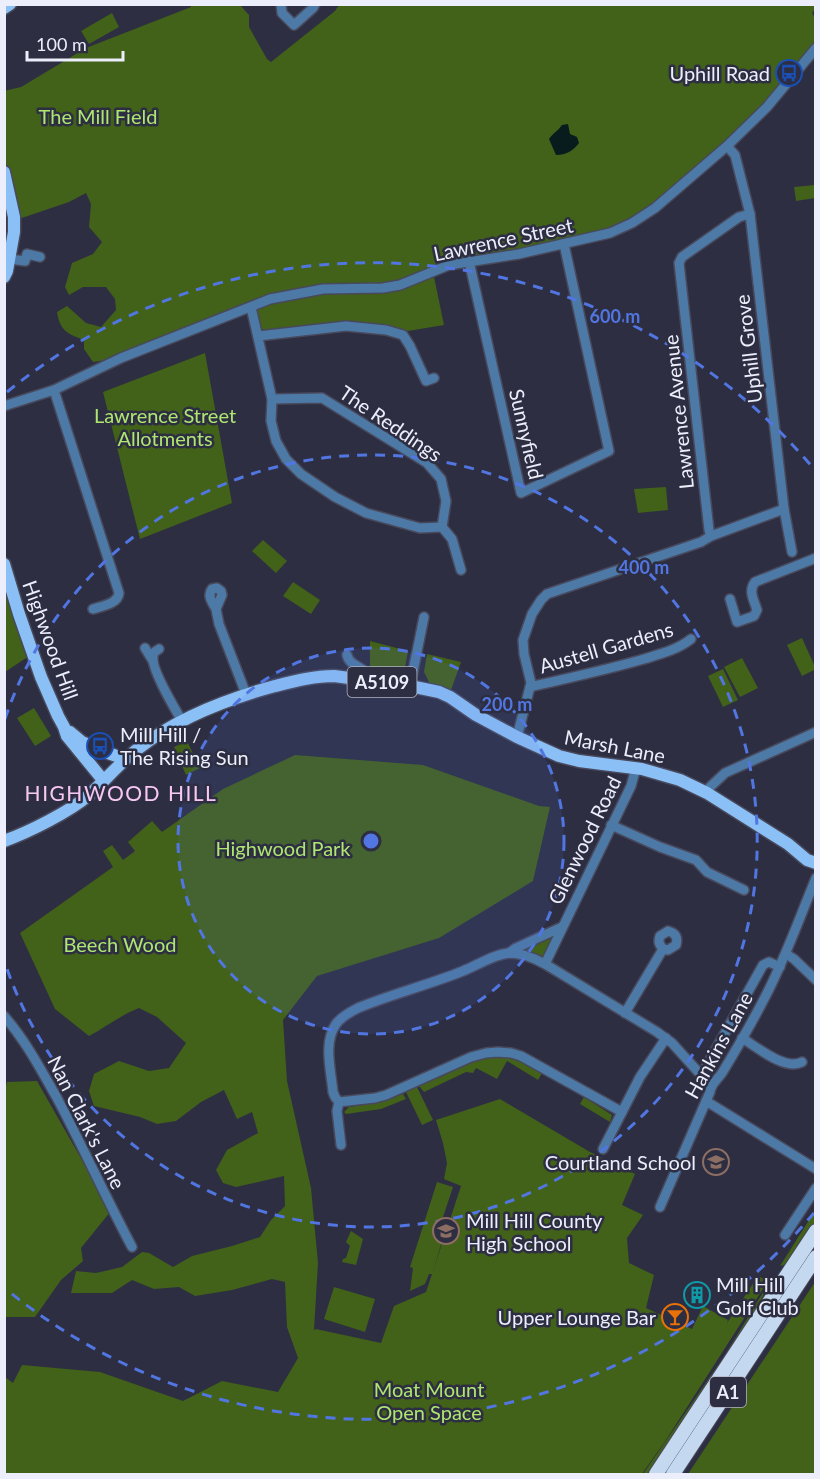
<svg xmlns="http://www.w3.org/2000/svg" width="820" height="1479" font-family="Lato,sans-serif">
<style>
.green{fill:#426119}
.water{fill:#081b1d}
.lines{fill:none;stroke-linecap:round;stroke-linejoin:round}
.minor-casing{stroke:#48495c;stroke-width:12}
.major-casing{stroke:#48495c;stroke-width:15}
.highway-casing{stroke:#48495c;stroke-width:16}
.minor{stroke:#4d79a6;stroke-width:9}
.major{stroke:#8bc0f6;stroke-width:12}
.highway{stroke:#c4d9ef;stroke-width:14}
.ring{fill:none;stroke:#5176e1;stroke-width:3;stroke-dasharray:10 8}
.labels{text-anchor:middle;dominant-baseline:central;stroke-width:5;stroke-linejoin:round;paint-order:stroke}
.shield{fill:#2d2e42;stroke:#b3b4c4;stroke-width:1.5}
.shield-label{font-size:18px;font-weight:bold;fill:#eceefb}
.poi-label{font-size:20px;fill:#eceefb;stroke:#2d2e42;text-anchor:end}
.park-label{font-size:20px;fill:#aee670;stroke:#2d2e42}
.street-label{font-size:20px;fill:#eceefb;stroke:#2d2e42}
.neighbourhood-label{font-size:21px;letter-spacing:1.5px;fill:#f8c8f5;stroke:#2d2e42}
.centre{fill:#5176e1;stroke:#2d2e42;stroke-width:3}
.ring-label{font-size:18px;text-anchor:middle;font-weight:bold;fill:#5176e1;stroke:#2d2e42;stroke-width:5;stroke-linejoin:round;paint-order:stroke}
</style>
<rect width="100%" height="100%" fill="#2d2e42"/>
<g class="green">
<path d="M191,5H240L249,15V27L267,59L271,62L335,11L339,5H815V9L812,13L815,18V40L790,81L767,107L632,223L433,272L444,325L408,331L344,326L261,332L255,306L121,358L93,362L84,349V340C68,334 60,331 57,312L67,306L86,323L101,327L116,310L115,299L106,287H83L69,295L65,287L72,263L93,254L102,242L89,227L91,204L86,193L69,202L13,221L5,183L4,91L21,87L86,48L191,7Z"/>
<polygon points="112,13 119,27 89,44 81,31"/>
<polygon points="815,185 815,198 796,201 794,187"/>
<polygon points="205,353 232,503 140,539 103,392"/>
<polygon points="666,487 668,510 638,513 634,489"/>
<polygon points="263,540 287,561 276,573 252,551"/>
<polygon points="293,582 320,600 311,614 283,596"/>
<polygon points="4,585 19,633 29,656 5,672"/>
<polygon points="802,638 816,669 802,676 787,645"/>
<polygon points="370,641 408,651 405,668 393,679 370,675"/>
<polygon points="427,654 461,662 450,693 431,686 424,672"/>
<polygon points="742,658 758,688 740,697 724,667"/>
<polygon points="723,669 738,700 723,707 708,676"/>
<polygon points="34,708 51,736 35,746 17,718"/>
<polygon points="187,741 200,768 186,775 174,747"/>
<path d="M295,755L423,765L539,806L550,807L533,881L439,938L317,976L283,1020L287,1081L311,1188L318,1263L314,1330L316,1329L381,1343L394,1306L426,1292L432,1274H429L425,1284L410,1291L413,1268L410,1267L437,1182L453,1187L442,1220L448,1222L433,1271L461,1186L444,1179L447,1163L443,1143L436,1120L500,1099L590,1152L635,1174L622,1205L643,1215L627,1238L629,1263L654,1275L646,1308L692,1329L703,1306L728,1320L727,1323L758,1276L768,1281L666,1440L642,1474H5V1377L13,1383L22,1365L100,1372L183,1401L222,1381L278,1392L298,1358L287,1327L285,1282L272,1279L232,1290L195,1296L179,1287L154,1289L132,1280L112,1293H71L76,1271L96,1273L122,1267L142,1252L149,1253L173,1267L192,1256L232,1246L260,1237L271,1220L285,1206L284,1176L236,1187L223,1183L216,1170L227,1150L258,1133L252,1112L237,1119L224,1090L201,1102L176,1121L157,1124L140,1117L94,1106L89,1091L94,1074L119,1061L149,1071L169,1068L186,1043L157,1017L139,1008C121,1015 106,1027 89,1036L55,1009L20,933L113,867L103,851L112,845L123,860L135,851L128,842L152,821L162,832L223,789Z"/>
<polygon points="553,935 554,936 545,955 542,957 522,950"/>
<polygon points="486,1056 508,1058 511,1056 542,1073 538,1080 507,1061 497,1079 476,1068 473,1073 466,1072 424,1092 419,1086"/>
<polygon points="37,1081 111,1211 81,1248 83,1261 61,1280 35,1317 5,1317 5,1090 7,1082"/>
<polygon points="417,1087 433,1120 422,1125 406,1092"/>
<polygon points="403,1094 406,1099 381,1109 346,1114 344,1112 349,1107 381,1102"/>
<polygon points="584,1097 612,1115 610,1122 580,1104"/>
<polygon points="815,1214 815,1222 802,1244 787,1264 780,1266 811,1217"/>
<polygon points="351,1231 363,1239 356,1265 342,1262 343,1259 346,1258 350,1246 346,1242"/>
<path d="M770,1281C757,1311 739,1338 721,1365C697,1402 674,1439 649,1474H643L725,1355Z"/>
<polygon points="815,1282 815,1474 688,1474"/>
<polygon points="334,1287 375,1299 365,1332 324,1319"/>
</g>
<path class="water" d="M568,124L570,134L577,137L579,143C573,151 566,155 556,155L549,139C553,133 558,131 562,125Z"/>
<g class="lines">
<defs>
<g id="minor">
<polyline points="281,4 282,13 294,25 313,8 315,4"/>
<polyline points="727,146 735,155 750,214 784,509 792,552"/>
<polyline points="9,259 25,261 27,254 40,257"/>
<polyline points="469,261 521,493 609,451 564,244"/>
<polyline points="251,307 272,399 322,398 427,463 441,479 446,501 442,527 452,539 461,570"/>
<polyline points="258,336 346,326 386,330 403,335 410,346 426,381 434,378"/>
<path d="M54,390L119,593C118,604 102,606 93,609"/>
<polyline points="272,399 271,421 276,441 286,459 301,474 335,497 366,513 420,528 442,527"/>
<polyline points="4,406 54,390 121,358 270,299 323,289 383,288 400,285 449,265 519,254 610,233 632,223 655,208 727,146 767,107 816,48"/>
<polyline points="711,536 709,530 679,263 682,257 739,217 750,214"/>
<path d="M730,599L737,622L754,616L757,610C754,600 748,591 755,582L816,558"/>
<path d="M216,609C212,602 207,596 212,589L217,588L221,591L222,595L216,609L219,624L246,694"/>
<polyline points="145,648 153,661"/>
<path d="M159,649C155,652 153,652 153,657C151,669 175,709 182,721"/>
<path d="M347,655C349,664 357,665 363,670L364,679"/>
<polyline points="410,686 424,617"/>
<path d="M530,687C568,678 606,670 644,659C660,654 677,650 691,639"/>
<polyline points="517,737 531,683 524,654 523,640 532,614 541,600 547,594 701,542 711,536 784,509"/>
<polyline points="707,793 710,787 725,773 816,732"/>
<polyline points="611,825 660,847 696,860 707,872 744,890"/>
<polyline points="509,953 516,948 562,927"/>
<polyline points="786,954 794,959 816,980"/>
<polyline points="545,964 631,786 636,768"/>
<path d="M625,1013L663,949C659,944 658,942 660,936L668,931C676,933 678,938 676,945L668,950L663,949"/>
<path d="M4,1016C26,1041 41,1070 57,1098C83,1147 106,1198 132,1247"/>
<path d="M742,1038C757,1047 785,1071 802,1062"/>
<polyline points="706,1067 763,965 769,962 780,967"/>
<polyline points="706,1101 816,1169"/>
<polyline points="339,1102 375,1098 386,1095 471,1057 486,1053 498,1052 511,1053 521,1056 622,1112"/>
<path d="M341,1145L337,1111L339,1102L335,1097L333,1092C331,1070 323,1043 336,1024C341,1017 350,1012 358,1008C392,994 428,985 463,971C478,965 494,954 510,953C523,953 534,958 545,964L657,1032L672,1043L711,1086"/>
<polyline points="603,1149 640,1077 666,1038"/>
<path d="M660,1207L710,1092C711,1084 717,1080 722,1073C736,1050 750,1026 763,1001C784,962 799,919 816,878"/>
<polyline points="785,1235 816,1188"/>
</g>
<g id="major">
<polyline points="4,8 10,4"/>
<polyline points="4,172 14,217 14,232 7,271 4,277"/>
<polyline points="4,564 19,614 41,677 58,716 64,727 67,736 103,780"/>
<polyline points="70,732 82,742 108,753 125,759"/>
<path d="M4,841C29,832 69,812 89,795C106,780 120,762 139,748C179,717 227,699 275,686C295,681 314,676 334,676L410,686L439,692L450,697L476,715L517,737L559,756L579,761L642,769L680,780L707,793L788,844L807,860L816,863"/>
</g>
<g id="highway">
<polyline points="656,1474 816,1231"/>
<polyline points="673,1474 816,1257"/>
</g>
</defs>
<use href="#minor" class="minor-casing"/>
<use href="#major" class="major-casing"/>
<use href="#highway" class="highway-casing"/>
<use href="#minor" class="minor"/>
<use href="#major" class="major"/>
<use href="#highway" class="highway"/>
</g>
<circle cx="371" cy="841" r="193" fill="#5176e1" fill-opacity=".12"/>
<g class="ring">
<circle cx="371" cy="841" r="193"/>
<path d="M5 719A386 386 0 1 1 5 963"/>
<path d="M814 1213A578 578 0 0 1 7 1290M7 392A578 578 0 0 1 814 469"/>
</g>
<defs>
<symbol id="bus-ring" viewBox="-11 -11 22 22"><circle r="9.5" fill="#2d2e42" stroke="#1a4fb4" stroke-width="1.5"/><path d="M-5-6H5V4H4V6H2V4H-2V6H-4V4H-5ZM-3.5-4V0h7V-4ZM-3.5 1.2v1.5H-2V1.2ZM2 1.2v1.5H3.5V1.2Z" fill="#1a4fb4"/></symbol>
<symbol id="school-ring" viewBox="-11 -11 22 22"><circle r="9.5" fill="#2d2e42" stroke="#8d6e63" stroke-width="1.5"/><path d="M0-5L7-2L0 1L-7-2ZM-4 1L0 2.5L4 1V4Q0 6-4 4Z" fill="#8d6e63"/></symbol>
<symbol id="building-ring" viewBox="-11 -11 22 22"><circle r="9.5" fill="#2d2e42" stroke="#0f9aa8" stroke-width="1.5"/><path d="M-4-6H4V6H1V3H-1V6H-4ZM-2.5-4.3h1.7v1.8h-1.7ZM.8-4.3h1.7v1.8H.8ZM-2.5-1h1.7V.8h-1.7ZM.8-1h1.7V.8H.8Z" fill="#0f9aa8"/></symbol>
<symbol id="bar-ring" viewBox="-11 -11 22 22"><circle r="9.5" fill="#2d2e42" stroke="#e8710a" stroke-width="1.5"/><path d="M-6-5H6L.8 .8V4.5H3.5V6h-7V4.5H-.8V.8Z" fill="#e8710a"/></symbol>
</defs>
<g fill-rule="evenodd">
<use href="#bus-ring" x="774" y="58" width="30" height="30"/>
<use href="#bus-ring" x="85" y="731" width="30" height="30"/>
<use href="#school-ring" x="701" y="1147" width="30" height="30"/>
<use href="#school-ring" x="431" y="1216" width="30" height="30"/>
<use href="#building-ring" x="682" y="1280" width="30" height="30"/>
<use href="#bar-ring" x="660" y="1302" width="30" height="30"/>
</g>
<g class="labels">
<g class="shield">
<rect x="347.5" y="667" width="69" height="30" rx="4.5"/>
<rect x="710" y="1377" width="36" height="30" rx="4.5"/>
</g>
<g class="shield-label">
<text x="382" y="682">A5109</text>
<text x="728" y="1392">A1</text>
</g>
<g class="poi-label">
<text x="770" y="73">Uphill Road</text>
<text x="120" y="734" text-anchor="start">Mill Hill /<tspan x="120" dy="23">The Rising Sun</tspan></text>
<text x="696" y="1162">Courtland School</text>
<text x="466" y="1220" text-anchor="start">Mill Hill County<tspan x="466" dy="23">High School</tspan></text>
<text x="716" y="1284" text-anchor="start">Mill Hill<tspan x="716" dy="23">Golf Club</tspan></text>
<text x="656" y="1317">Upper Lounge Bar</text>
</g>
<g class="park-label">
<text x="98" y="116">The Mill Field</text>
<text x="165" y="415">Lawrence Street<tspan x="165" dy="23">Allotments</tspan></text>
<text x="283" y="848">Highwood Park</text>
<text x="120" y="944">Beech Wood</text>
<text x="429" y="1389">Moat Mount<tspan x="429" dy="23">Open Space</tspan></text>
</g>
<g class="street-label">
<text transform="translate(503 239) rotate(-12)">Lawrence Street</text>
<text transform="translate(748 349) rotate(-97)">Uphill Grove</text>
<text transform="translate(678 412) rotate(-96)">Lawrence Avenue</text>
<text transform="translate(391 423) rotate(34)">The Reddings</text>
<text transform="translate(527 434) rotate(77)">Sunnyfield</text>
<text transform="translate(51 640) rotate(70)">Highwood Hill</text>
<text transform="translate(606 647) rotate(-16)">Austell Gardens</text>
<text transform="translate(615 746) rotate(11)">Marsh Lane</text>
<text transform="translate(584 840) rotate(-64)">Glenwood Road</text>
<text transform="translate(718 1045) rotate(-61)">Hankins Lane</text>
<text transform="translate(87 1122) rotate(63)">Nan Clark's Lane</text>
</g>
<g class="neighbourhood-label">
<text x="121" y="792">HIGHWOOD HILL</text>
</g>
</g>
<circle cx="371" cy="841" r="9" class="centre"/>
<g class="ring-label">
<text x="615" y="323">600 m</text>
<text x="644" y="574">400 m</text>
<text x="507" y="711">200 m</text>
</g>
<rect width="820" height="1479" fill="none" stroke="#eceefb" stroke-width="12"/>
<path d="M27 51v9h96v-9" fill="none" stroke="#eceefb" stroke-width="3"/>
<text x="36" y="51" font-size="18" fill="#eceefb" stroke="#2d2e42" stroke-width="4.5" paint-order="stroke">100 m</text>
</svg>
